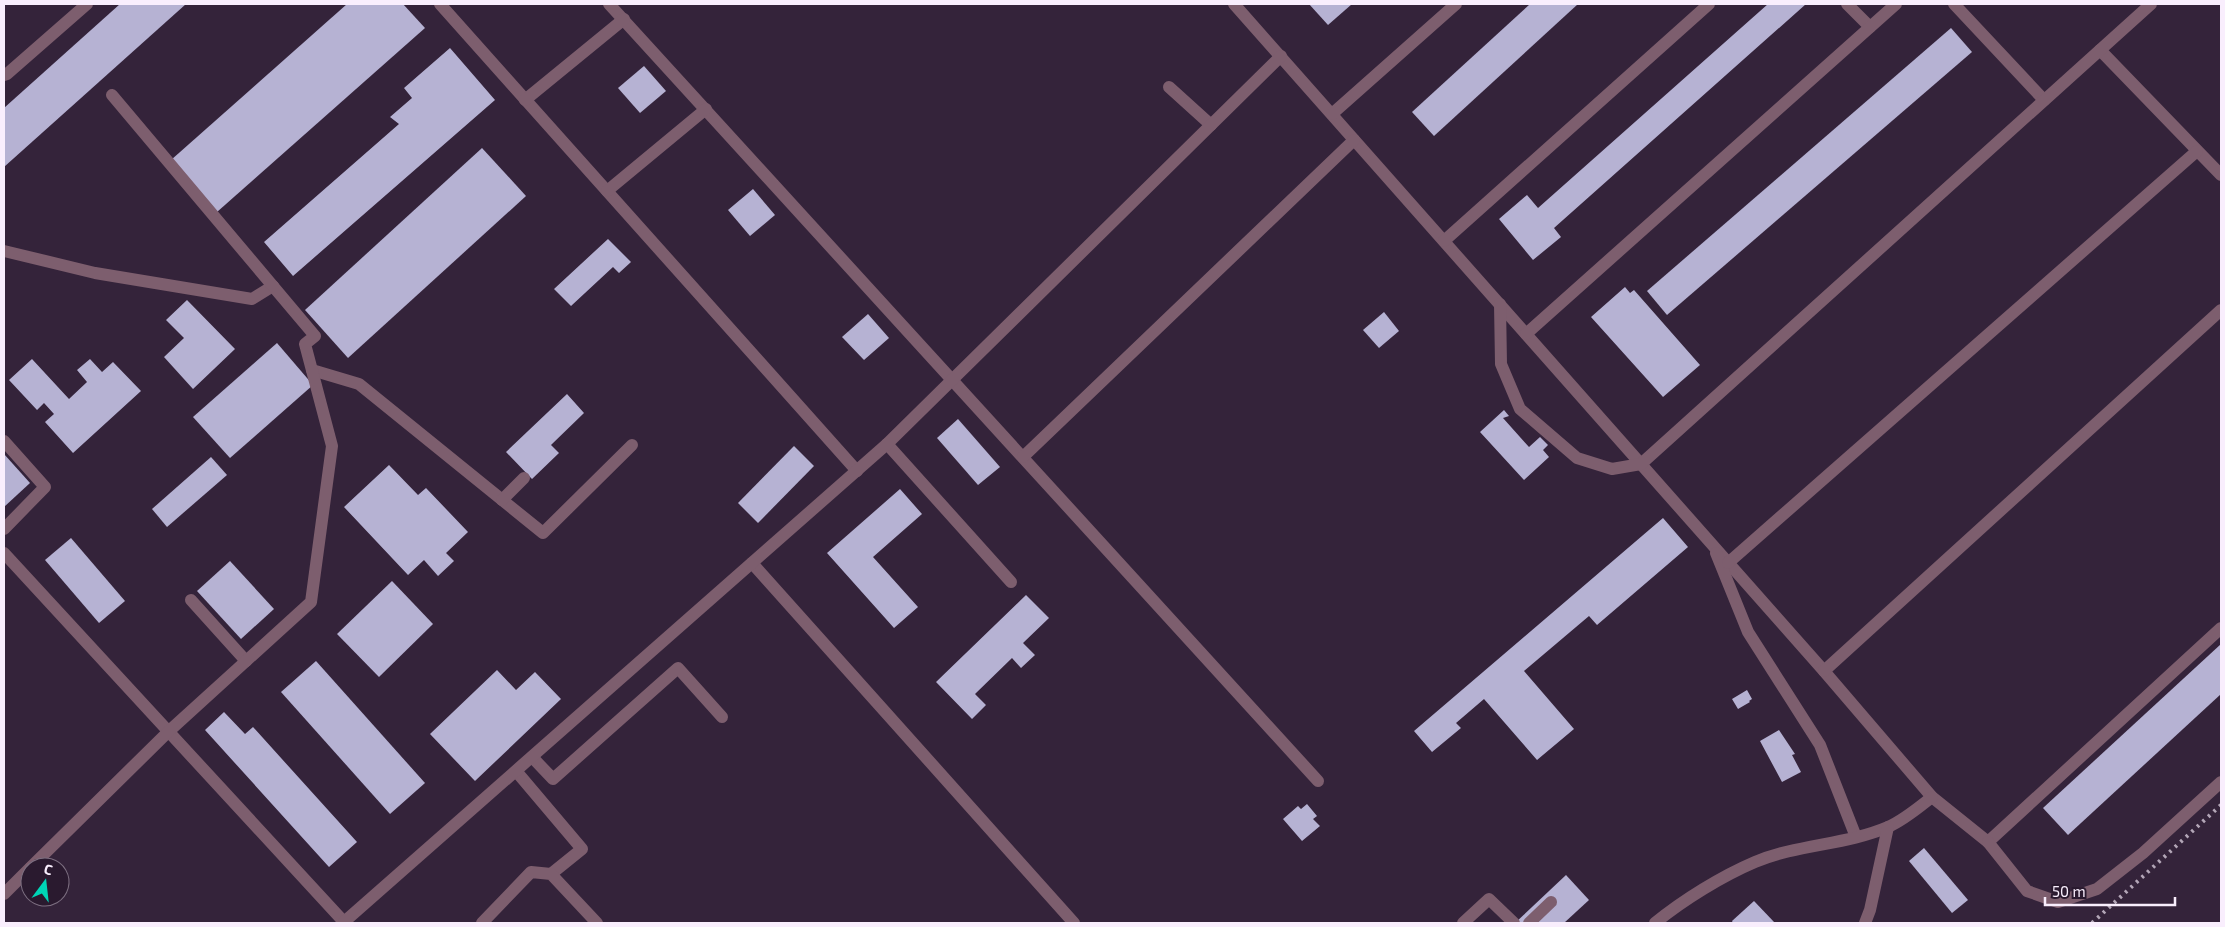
<svg xmlns="http://www.w3.org/2000/svg" width="2225" height="927" font-family="'Exo 2',sans-serif">
<style>
.building{fill:#b6b2d3}
.lines{fill:none;stroke-linecap:round;stroke-linejoin:round}
.minor{stroke:#7d5e6e;stroke-width:12}
.rail{stroke:#b3a6b7;stroke-width:4;stroke-dasharray:2.5 5;stroke-linecap:butt}
</style>
<rect width="100%" height="100%" fill="#34233a"/>
<g class="building">
<polygon points="120,4 186,4 4,167 4,108"/>
<polygon points="347,4 403,4 425,28 217,212 171,160"/>
<polygon points="1309,4 1352,4 1328,25"/>
<polygon points="1530,4 1578,4 1434,136 1412,112"/>
<polygon points="1768,4 1806,4 1554,228 1561,237 1533,260 1499,219 1527,195 1538,208"/>
<polygon points="1951,28 1972,52 1667,315 1647,291"/>
<polygon points="450,48 495,100 293,276 264,242 399,124 390,117 412,98 404,88"/>
<polygon points="644,66 666,91 640,113 618,88"/>
<polygon points="482,148 526,196 348,358 305,310"/>
<polygon points="753,189 775,215 750,236 728,210"/>
<polygon points="608,239 631,262 619,273 613,267 571,306 554,289"/>
<polygon points="1625,287 1630,293 1634,290 1700,365 1663,397 1591,317"/>
<polygon points="187,300 235,349 193,389 164,357 184,338 166,320"/>
<polygon points="1384,312 1399,331 1379,348 1363,330"/>
<polygon points="868,314 889,338 864,360 842,337"/>
<polygon points="277,343 313,385 230,458 193,417"/>
<polygon points="32,359 69,399 87,382 77,370 90,359 102,372 113,362 141,391 73,453 45,422 54,414 44,403 37,410 9,380"/>
<polygon points="567,394 584,413 551,445 559,453 532,479 506,452"/>
<polygon points="1504,410 1509,416 1503,418 1529,447 1540,437 1548,445 1543,450 1549,457 1524,480 1480,432"/>
<polygon points="958,419 1000,467 978,485 937,438"/>
<polygon points="794,446 814,466 758,523 738,503"/>
<polygon points="4,454 30,483 4,507"/>
<polygon points="211,457 227,475 167,527 152,509"/>
<polygon points="389,465 418,495 426,488 468,532 446,553 454,561 438,576 424,560 408,575 344,507"/>
<polygon points="900,489 922,514 873,557 918,607 894,628 827,553"/>
<polygon points="1663,518 1688,547 1597,625 1589,616 1524,671 1574,729 1537,760 1484,699 1456,723 1461,728 1432,752 1414,731"/>
<polygon points="71,538 125,601 99,623 45,560"/>
<polygon points="230,561 274,609 241,639 197,591"/>
<polygon points="392,581 433,624 379,677 337,634"/>
<polygon points="1026,595 1049,618 1023,643 1035,655 1021,668 1012,658 975,694 986,705 972,719 936,682"/>
<polygon points="2221,644 2221,694 2068,835 2043,808"/>
<polygon points="316,661 425,783 390,814 281,692"/>
<polygon points="497,670 516,690 535,672 561,699 475,781 430,734"/>
<polygon points="1747,690 1752,699 1749,701 1750,702 1738,709 1732,699"/>
<polygon points="224,712 245,734 253,727 357,842 329,867 205,730"/>
<polygon points="1779,730 1795,754 1792,755 1801,772 1782,782 1760,741"/>
<polygon points="1307,804 1317,816 1313,819 1320,826 1302,841 1283,819 1298,806 1301,809"/>
<polygon points="1924,848 1968,900 1952,913 1909,861"/>
<polygon points="1566,875 1589,900 1564,923 1515,923"/>
<polygon points="1754,901 1775,923 1733,923 1732,921"/>
</g>
<g class="lines">
<g class="minor">
<polyline points="440,4 857,471"/>
<polyline points="609,4 1318,781"/>
<polyline points="1234,4 1824,671 1932,797 1988,842 2221,628"/>
<polyline points="1847,4 1870,27"/>
<polyline points="1954,4 2044,100"/>
<polyline points="2100,50 2221,175"/>
<polyline points="4,75 7,74 87,4"/>
<polyline points="1169,87 1211,125"/>
<polyline points="525,100 624,19"/>
<polyline points="1332,114 1456,4"/>
<polyline points="607,191 706,109"/>
<polyline points="1444,241 1709,4"/>
<polyline points="4,251 95,273 252,299 273,286"/>
<polyline points="1500,304 1501,364 1520,409 1577,458 1612,469 1641,464 2151,4"/>
<polyline points="1526,334 1896,4"/>
<polyline points="312,370 359,384 543,533 632,445"/>
<polyline points="4,441 45,487 4,529"/>
<polyline points="887,444 1011,582"/>
<polyline points="1023,457 1354,140"/>
<polyline points="502,500 524,478"/>
<polyline points="4,553 345,923"/>
<polyline points="1716,553 1748,632 1820,745 1856,837"/>
<polyline points="752,563 1074,923"/>
<polyline points="1728,563 2197,151"/>
<polyline points="191,600 246,661"/>
<polyline points="1824,671 2221,310"/>
<polyline points="532,757 553,779 678,668 722,717"/>
<polyline points="516,771 582,849 551,874"/>
<polyline points="1988,842 2027,891 2058,902 2097,889 2143,853 2221,782"/>
<polyline points="31,867 168,732 311,602 332,446 305,344 315,336 112,95"/>
<polyline points="4,894 30,868"/>
<polyline points="344,922 887,444 1281,56"/>
<polyline points="482,923 531,872 551,874 597,923"/>
<polyline points="1463,923 1489,899 1514,923"/>
<polyline points="1529,923 1551,902"/>
<path d="M1655,923C1683,900 1722,876 1755,862C1798,844 1846,845 1888,827C1904,820 1918,808 1932,797"/>
<polyline points="1865,923 1870,910 1888,827"/>
</g>
<polyline class="rail" points="2092,923 2221,805"/>
</g>
<rect width="2225" height="927" fill="none" stroke="#f9eefd" stroke-width="10"/>
<g transform="translate(45 882) rotate(15)"><circle r="24" fill="#2a1a2f" stroke="#7d6f81"/>
<path d="M0-4L9 19L0 12L-9 19Z" fill="#00d5b7"/>
<text y="-8" font-size="14" font-weight="bold" text-anchor="middle" fill="#f9eefd">С</text>
</g>
<path d="M2045 897v8h130v-8" fill="none" stroke="#f9eefd" stroke-width="2.5"/>
<text x="2052" y="897" font-size="15" fill="#f9eefd" stroke="#2a1a2f" stroke-width="4" paint-order="stroke">50 m</text>
</svg>
